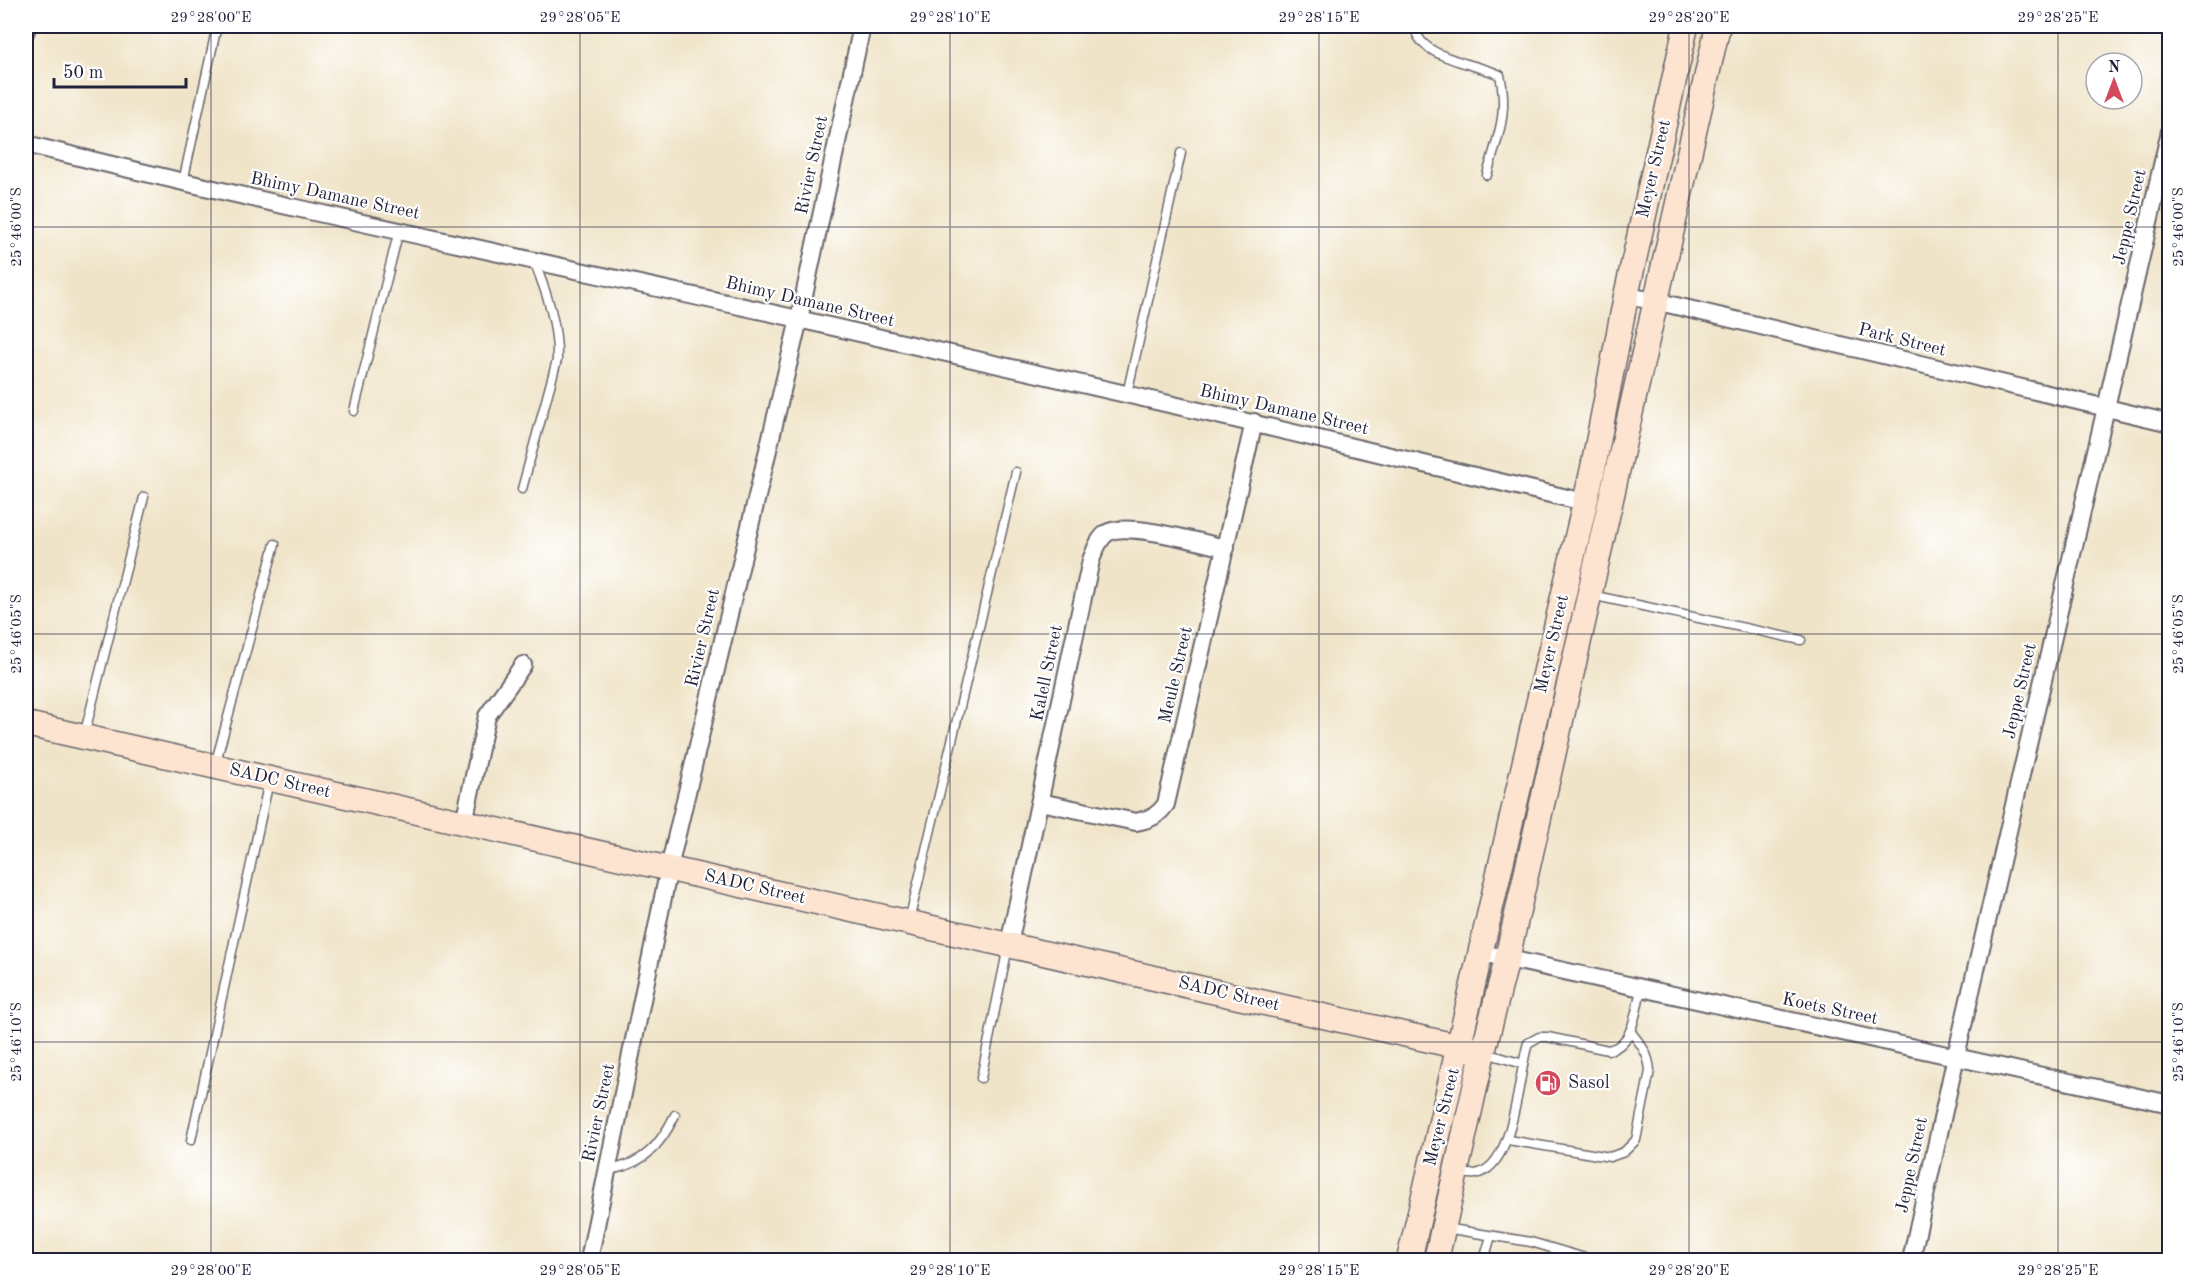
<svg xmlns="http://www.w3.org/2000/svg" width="2195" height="1286" font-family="'Old Standard TT',serif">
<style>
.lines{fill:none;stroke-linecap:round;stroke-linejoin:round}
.lane-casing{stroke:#6a666c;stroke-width:11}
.street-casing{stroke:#6a666c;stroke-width:20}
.secondary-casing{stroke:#6a666c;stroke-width:27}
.lane{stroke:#fff;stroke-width:8}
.street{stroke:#fff;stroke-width:16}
.secondary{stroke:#fde4d1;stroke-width:24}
.ticks{fill:none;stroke:#22223b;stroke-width:1.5;stroke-opacity:0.45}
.labels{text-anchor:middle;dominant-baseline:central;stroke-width:4.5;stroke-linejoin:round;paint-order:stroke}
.street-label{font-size:18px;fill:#22223b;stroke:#fff}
.poi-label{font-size:18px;fill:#22223b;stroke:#fff;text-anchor:start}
.neatline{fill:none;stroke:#22223b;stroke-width:2}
.ticks-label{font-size:15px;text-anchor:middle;fill:#22223b}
</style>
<rect width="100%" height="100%" fill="#fff"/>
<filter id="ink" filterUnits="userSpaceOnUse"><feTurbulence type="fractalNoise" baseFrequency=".0167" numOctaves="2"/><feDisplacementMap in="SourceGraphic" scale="12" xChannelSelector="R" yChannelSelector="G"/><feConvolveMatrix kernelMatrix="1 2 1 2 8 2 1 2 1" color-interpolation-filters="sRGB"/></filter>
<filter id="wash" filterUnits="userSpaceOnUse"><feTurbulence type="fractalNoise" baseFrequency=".008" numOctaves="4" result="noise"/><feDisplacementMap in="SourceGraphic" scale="24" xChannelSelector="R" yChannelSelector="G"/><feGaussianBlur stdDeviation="1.35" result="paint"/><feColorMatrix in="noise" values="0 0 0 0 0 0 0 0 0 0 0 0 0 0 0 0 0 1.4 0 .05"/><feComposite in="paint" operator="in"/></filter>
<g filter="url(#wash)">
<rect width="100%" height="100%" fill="#f0e4c8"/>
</g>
<g filter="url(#ink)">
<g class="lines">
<defs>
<g id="lane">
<path d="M1415,26C1417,58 1475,63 1500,75C1509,114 1497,138 1487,175"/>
<polyline points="183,182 217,26"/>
<polyline points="1127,394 1181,153"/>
<polyline points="354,411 399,230"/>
<path d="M522,489L557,360C558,324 547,294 534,261"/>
<polyline points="1591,595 1801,640"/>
<polyline points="84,736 144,497"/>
<polyline points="215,765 275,544"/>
<polyline points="909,921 1016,472"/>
<polyline points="1486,1053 1523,1064"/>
<polyline points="981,1078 1008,947"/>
<polyline points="191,1140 269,781"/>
<path d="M1508,1140L1610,1157L1624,1152L1636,1140L1650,1071C1649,1054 1641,1044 1630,1031"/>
<path d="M607,1170C643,1165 660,1146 675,1115"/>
<path d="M1457,1172C1463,1173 1469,1175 1475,1174C1515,1169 1518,1074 1528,1043L1539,1037H1548L1608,1050C1634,1046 1636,1009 1641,989"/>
<polyline points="1445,1228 1531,1242 1592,1260"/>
<polyline points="1484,1260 1491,1236"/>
</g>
<g id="street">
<polyline points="26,31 27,26"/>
<path d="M26,144C280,207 537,261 794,318C1058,377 1321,439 1584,502"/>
<polyline points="1626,296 1655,301 2170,423"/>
<path d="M1040,802L1136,822C1150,819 1158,816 1166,804L1254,422"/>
<polyline points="464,822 487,716 523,665"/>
<path d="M1009,944L1091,560C1095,551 1098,539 1107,533C1126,521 1202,543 1226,548"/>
<polyline points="1482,953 2170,1104"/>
<polyline points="589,1260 669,868 799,319 862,26"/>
<polyline points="1911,1260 1956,1056 2170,131"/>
</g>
<g id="secondary">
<polyline points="26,724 1483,1052"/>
<polyline points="1409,1260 1593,468 1626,296 1686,26"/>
<polyline points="1436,1260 1483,1052 1507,959 1718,26"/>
</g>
</defs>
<use href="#lane" class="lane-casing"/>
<use href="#street" class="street-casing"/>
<use href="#secondary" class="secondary-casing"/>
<use href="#lane" class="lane"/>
<use href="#street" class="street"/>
<use href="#secondary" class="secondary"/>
</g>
</g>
<path class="ticks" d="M211,26V1260M580,26V1260M950,26V1260M1319,26V1260M1689,26V1260M2058,26V1260M26,227H2170M26,634H2170M26,1042H2170"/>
<defs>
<symbol id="fuel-disc" viewBox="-11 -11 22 22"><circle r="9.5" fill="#d1495b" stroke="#fff"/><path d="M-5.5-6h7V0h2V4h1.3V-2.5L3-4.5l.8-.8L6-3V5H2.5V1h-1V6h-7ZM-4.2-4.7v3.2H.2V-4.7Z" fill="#fff"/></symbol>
</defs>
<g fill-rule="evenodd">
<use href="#fuel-disc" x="1533" y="1068" width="30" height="30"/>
</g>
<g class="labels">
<g class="street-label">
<text transform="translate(812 165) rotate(-78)">Rivier Street</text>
<text transform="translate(1654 169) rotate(-77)">Meyer Street</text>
<text transform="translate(335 196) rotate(12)">Bhimy Damane Street</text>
<text transform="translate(2130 217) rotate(-77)">Jeppe Street</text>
<text transform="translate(810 302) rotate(13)">Bhimy Damane Street</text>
<text transform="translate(1902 340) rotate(14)">Park Street</text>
<text transform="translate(1284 410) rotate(13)">Bhimy Damane Street</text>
<text transform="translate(703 638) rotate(-77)">Rivier Street</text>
<text transform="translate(1552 644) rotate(-77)">Meyer Street</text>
<text transform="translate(1047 673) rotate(-78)">Kalell Street</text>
<text transform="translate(1176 675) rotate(-77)">Meule Street</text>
<text transform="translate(2020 691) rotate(-77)">Jeppe Street</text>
<text transform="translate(280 781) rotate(13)">SADC Street</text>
<text transform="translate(755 887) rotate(13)">SADC Street</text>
<text transform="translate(1229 994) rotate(13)">SADC Street</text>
<text transform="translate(1830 1009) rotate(12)">Koets Street</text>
<text transform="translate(599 1113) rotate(-78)">Rivier Street</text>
<text transform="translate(1442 1117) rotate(-76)">Meyer Street</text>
<text transform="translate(1912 1165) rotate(-78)">Jeppe Street</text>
</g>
<g class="poi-label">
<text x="1568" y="1083">Sasol</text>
</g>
</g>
<rect width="2195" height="1286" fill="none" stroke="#fff" stroke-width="66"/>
<g transform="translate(2114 81)"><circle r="28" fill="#ffffff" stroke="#a7a7b1" stroke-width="1.5"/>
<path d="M0-4.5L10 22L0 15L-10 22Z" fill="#d1495b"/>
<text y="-9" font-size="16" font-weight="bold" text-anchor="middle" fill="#22223b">N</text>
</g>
<path d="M54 78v9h132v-9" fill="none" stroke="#22223b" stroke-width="3"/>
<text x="63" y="78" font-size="18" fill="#22223b" stroke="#ffffff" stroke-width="4.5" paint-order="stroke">50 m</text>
<rect x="33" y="33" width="2129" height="1220" class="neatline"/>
<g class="ticks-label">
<text x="211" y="22">29°28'00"E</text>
<text x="580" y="22">29°28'05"E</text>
<text x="950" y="22">29°28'10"E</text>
<text x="1319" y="22">29°28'15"E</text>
<text x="1689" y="22">29°28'20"E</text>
<text x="2058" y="22">29°28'25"E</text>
<text transform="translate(16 227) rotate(-90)" y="5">25°46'00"S</text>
<text transform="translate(2178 227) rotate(-90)" y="5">25°46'00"S</text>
<text transform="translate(16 634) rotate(-90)" y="5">25°46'05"S</text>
<text transform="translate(2178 634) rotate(-90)" y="5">25°46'05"S</text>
<text transform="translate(16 1042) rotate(-90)" y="5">25°46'10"S</text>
<text transform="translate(2178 1042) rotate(-90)" y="5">25°46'10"S</text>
<text x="211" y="1275">29°28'00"E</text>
<text x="580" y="1275">29°28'05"E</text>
<text x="950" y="1275">29°28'10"E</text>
<text x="1319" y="1275">29°28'15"E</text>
<text x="1689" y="1275">29°28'20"E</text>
<text x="2058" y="1275">29°28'25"E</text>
</g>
</svg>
